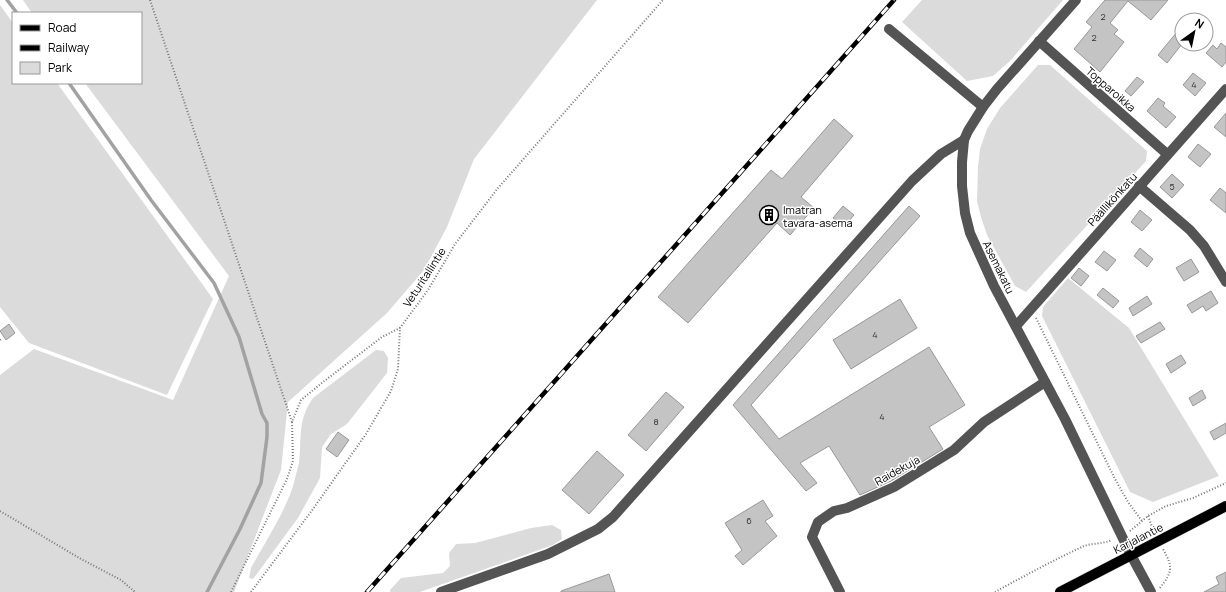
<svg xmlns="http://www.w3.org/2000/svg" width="1226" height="592" font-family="Manrope,sans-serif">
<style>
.green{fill:#dbdbdb}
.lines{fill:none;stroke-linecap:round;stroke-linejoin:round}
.stream{stroke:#a2a2a2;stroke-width:3.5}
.building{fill:#c4c4c4;stroke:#989898}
.major-casing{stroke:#dbdbdb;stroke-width:11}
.path{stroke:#767676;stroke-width:2;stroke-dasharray:1 2;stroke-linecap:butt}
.minor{stroke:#545454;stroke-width:10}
.major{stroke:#000;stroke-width:10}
.rail-casing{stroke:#000;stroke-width:4.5}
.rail{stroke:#fff;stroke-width:3;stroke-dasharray:9;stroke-linecap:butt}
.labels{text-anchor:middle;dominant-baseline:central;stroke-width:3;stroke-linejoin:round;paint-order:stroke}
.number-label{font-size:9px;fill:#313131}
.street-label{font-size:11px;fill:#000;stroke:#fff}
.poi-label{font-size:11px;fill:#000;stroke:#fff;text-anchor:start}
</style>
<rect width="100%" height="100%" fill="#fff"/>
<g class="green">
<polygon points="23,0 597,0 474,159 447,227 424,270 387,313 288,402 281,470 234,592 0,592 0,375 34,349 173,400 229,276 85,83 141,83 141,13 32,13"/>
<polygon points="922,0 1063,0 1010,61 993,76 967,81 902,22"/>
<polygon points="0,5 13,23 13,83 57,83 213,299 167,395 29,343 0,307"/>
<polygon points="1038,65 1050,65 1147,151 1146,161 1026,292 1015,286 987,235 981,217 977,201 978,167 980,149 987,129 1000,108"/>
<polygon points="1068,278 1129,328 1219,476 1153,502 1130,492 1042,316 1043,307"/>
<path d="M376,350L384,351L388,358L387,373L347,424L331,434L322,447L320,478L298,518L253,579L249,578L251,568C264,544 285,512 293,486C295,479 297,470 299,463C302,437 297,421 313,398Z"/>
<polygon points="552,525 561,530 562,539 553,545 420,592 390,592 390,590 401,578 443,573 450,566 449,553 456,544 475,543 531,528"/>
</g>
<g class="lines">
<g class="stream">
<polyline points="7,0 17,13"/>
<polyline points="69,83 151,200 214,283 239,337 262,414 267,423 267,437 261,483 240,529 207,592"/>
</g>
</g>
<g class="building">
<polygon points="1105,0 1168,0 1151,20 1128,1 1110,23 1118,30 1114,34 1124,42 1100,72 1074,49 1092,27 1086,22"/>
<polygon points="1182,26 1182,44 1167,63 1158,55"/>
<polygon points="1221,43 1226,47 1226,62 1222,67 1206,53 1213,45 1217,49"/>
<polygon points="1193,73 1206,83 1195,96 1183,85"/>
<polygon points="1137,77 1144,82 1131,96 1125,91"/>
<polygon points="1158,98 1165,103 1163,106 1176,117 1166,128 1147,111"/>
<polygon points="1226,113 1226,137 1214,127"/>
<polygon points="834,119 853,136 801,197 814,208 790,235 777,223 688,323 658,297 771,170 782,179"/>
<polygon points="1198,144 1211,154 1200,167 1188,157"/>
<polygon points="1172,174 1184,185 1172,198 1160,187"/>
<polygon points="1220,188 1226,193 1226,213 1210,200"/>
<polygon points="843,206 854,215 844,227 833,218"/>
<polygon points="909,206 920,216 751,405 779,439 929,347 965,405 929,427 943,449 891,481 860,495 829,446 800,463 817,483 806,491 733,405"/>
<polygon points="1140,210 1152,220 1142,231 1131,222"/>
<polygon points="1140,248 1153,259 1147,267 1134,256"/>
<polygon points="1104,251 1116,260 1107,271 1095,262"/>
<polygon points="1191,259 1199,272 1184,281 1176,268"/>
<polygon points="1079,268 1089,276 1081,286 1071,278"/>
<polygon points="1103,288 1119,301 1113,308 1097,295"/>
<polygon points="1211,291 1218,303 1206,311 1203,306 1192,313 1187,305"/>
<polygon points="1147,296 1152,304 1133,316 1129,308"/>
<polygon points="900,299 917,328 851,369 833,340"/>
<polygon points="1160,322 1165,329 1141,343 1136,336"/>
<polygon points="9,324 15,333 6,340 0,331"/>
<polygon points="1181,355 1186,363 1171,373 1166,364"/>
<polygon points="1202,390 1206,398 1193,406 1189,398"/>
<polygon points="666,392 684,407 646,451 628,435"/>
<polygon points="1226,423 1226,433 1214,440 1210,432"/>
<polygon points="338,432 349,440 337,457 326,449"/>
<polygon points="597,451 624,475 589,514 562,490"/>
<polygon points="763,500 773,516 765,521 777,536 743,565 735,556 742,550 725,523"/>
<polygon points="1226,572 1226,592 1204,592 1219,584 1216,577"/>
<polygon points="609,574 615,592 561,592 561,591"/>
</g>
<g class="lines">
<defs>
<polyline id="major" points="1060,592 1226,506"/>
</defs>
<use href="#major" class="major-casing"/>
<g class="path">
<polyline points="150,0 292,422"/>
<polyline points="1036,318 1115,479 1128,502 1142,521"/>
<polyline points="0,340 1,339"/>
<polyline points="0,511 81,559 121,580 135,592"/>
<polyline points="1148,516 1154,532"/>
<polyline points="1130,531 1148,516 1166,506 1193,498 1226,483"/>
<path d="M1160,588C1173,571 1173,567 1163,549"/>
<polyline points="231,592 287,479 293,461 292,422 301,400 323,382 382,337 400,328"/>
<polyline points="251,592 313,509 366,434 391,391 398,369 400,328 428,290 455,244 498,188 663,0"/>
<path d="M995,592C1024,576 1054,560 1084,546C1093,543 1103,544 1112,540"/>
</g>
<g class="minor">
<polyline points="1076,0 997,89 983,107 968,131 964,140 962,162 962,186 965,213 970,233 994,286 1065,419 1131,555 1151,592"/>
<polyline points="889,29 983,107"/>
<polyline points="1039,41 1167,154"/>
<polyline points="1139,186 1190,230 1204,246 1226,282"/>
<polyline points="1016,326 1226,89"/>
<polyline points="441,592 548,554 598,529 613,517 912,181 941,154 964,140"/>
<polyline points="840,592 812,537 818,522 834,511 847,508 894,487 954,450 984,422 1045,382"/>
</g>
<use href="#major" class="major"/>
<defs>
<polyline id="rail" points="367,592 894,0"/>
</defs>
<use href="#rail" class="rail-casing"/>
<use href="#rail" class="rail"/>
</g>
<defs>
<symbol id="building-ring" viewBox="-11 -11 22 22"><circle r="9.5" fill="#fff" stroke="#000" stroke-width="1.5"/><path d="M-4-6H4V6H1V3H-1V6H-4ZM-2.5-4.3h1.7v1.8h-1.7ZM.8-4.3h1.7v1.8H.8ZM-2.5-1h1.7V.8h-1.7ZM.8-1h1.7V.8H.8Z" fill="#000"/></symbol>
</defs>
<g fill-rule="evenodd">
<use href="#building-ring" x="758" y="204" width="22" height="22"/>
</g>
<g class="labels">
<g class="number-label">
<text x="1103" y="16">2</text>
<text x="1094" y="37">2</text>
<text x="1194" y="84">4</text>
<text x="1172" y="186">5</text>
<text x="875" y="334">4</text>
<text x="882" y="416">4</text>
<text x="656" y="421">8</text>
<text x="749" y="520">6</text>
</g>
<g class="street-label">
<text transform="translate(1111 89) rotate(41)">Topparoikka</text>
<text transform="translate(1112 199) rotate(-48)">Päällikönkatu</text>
<text transform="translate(999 267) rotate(64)">Asemakatu</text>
<text transform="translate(424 277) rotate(-57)">Veturitallintie</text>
<text transform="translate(897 470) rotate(-29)">Raidekuja</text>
<text transform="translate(1138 538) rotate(-27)">Karjalantie</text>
</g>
<g class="poi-label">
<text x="783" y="209">Imatran<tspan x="783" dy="13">tavara-asema</tspan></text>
</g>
</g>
<rect x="12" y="12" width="130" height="72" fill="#ffffff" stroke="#999999"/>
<rect x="20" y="25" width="20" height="6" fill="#000000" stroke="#999999"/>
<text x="48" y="32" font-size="12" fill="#000000">Road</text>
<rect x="20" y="45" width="20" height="6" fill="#000000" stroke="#999999"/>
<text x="48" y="52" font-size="12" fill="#000000">Railway</text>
<rect x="20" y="62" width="20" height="12" fill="#dbdbdb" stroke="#999999"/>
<text x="48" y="72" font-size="12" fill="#000000">Park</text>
<g transform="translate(1194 32) rotate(33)"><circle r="19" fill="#ffffff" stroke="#999999"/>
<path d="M0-3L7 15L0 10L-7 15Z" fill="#000000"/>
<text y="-6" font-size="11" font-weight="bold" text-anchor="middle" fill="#000000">N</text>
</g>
</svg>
